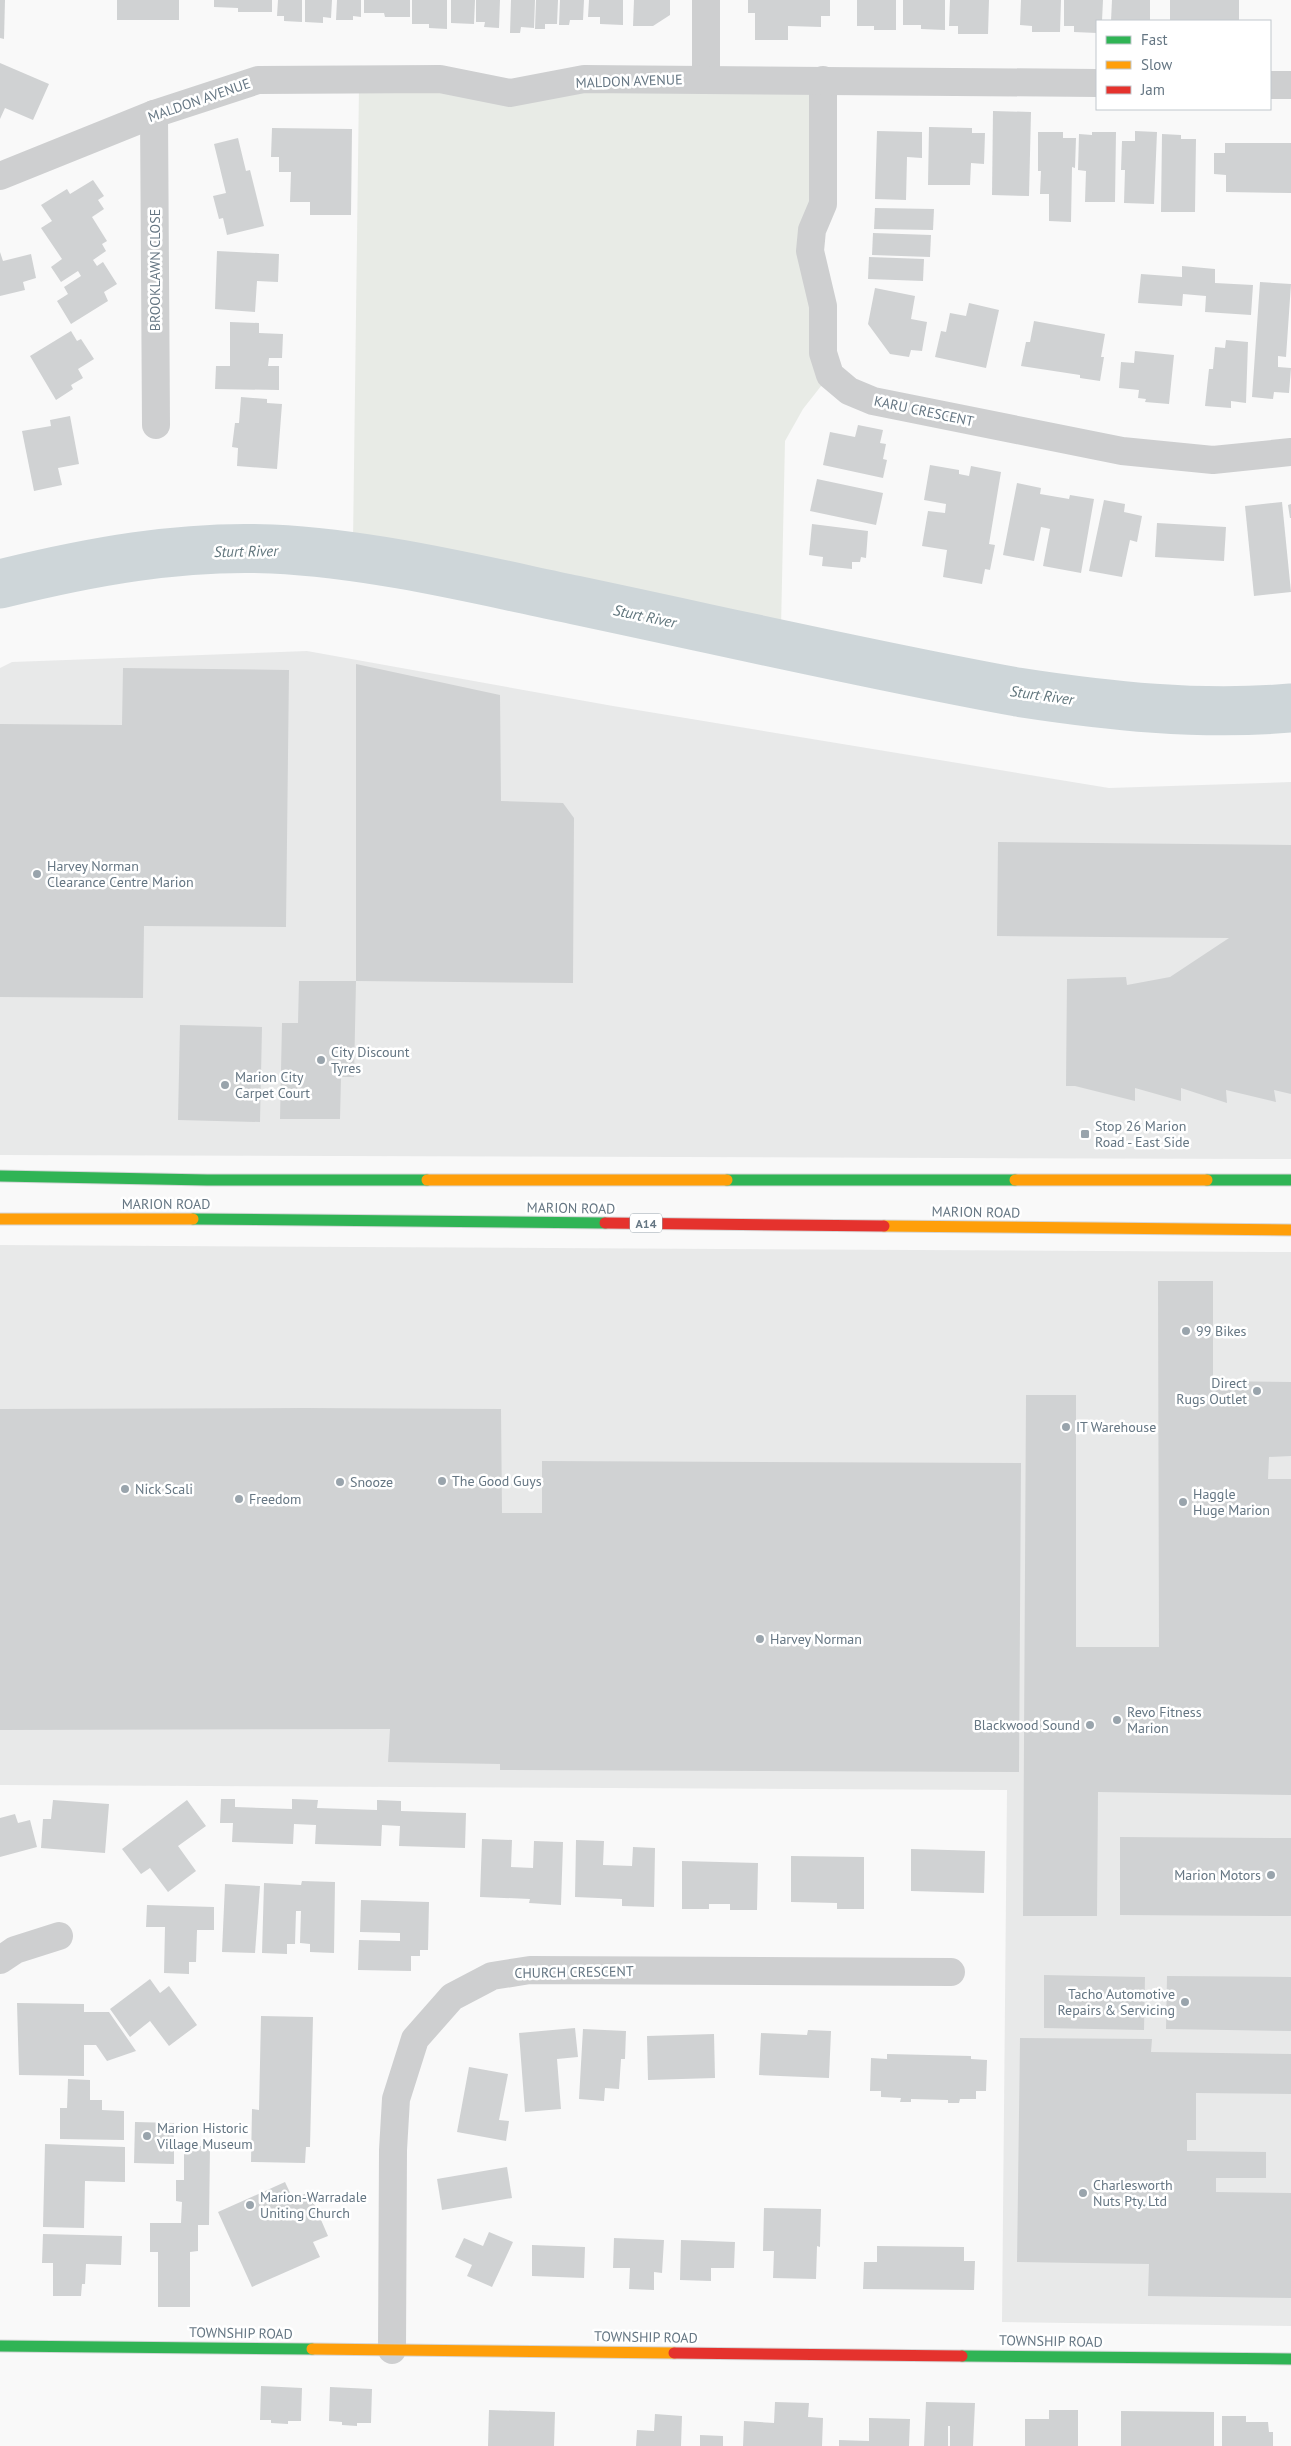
<svg xmlns="http://www.w3.org/2000/svg" width="1291" height="2446" font-family="'PT Sans',sans-serif">
<style>
.built{fill:#e8e9e9}
.green{fill:#e8ebe6}
.lines{fill:none;stroke-linecap:round;stroke-linejoin:round}
.river{stroke:#ced6d9;stroke-width:49}
.building{fill:#d0d2d3}
.fast-casing{stroke:#d5d6d7;stroke-width:13}
.slow-casing{stroke:#d5d6d7;stroke-width:13}
.jam-casing{stroke:#d5d6d7;stroke-width:13}
.street{stroke:#cecfd0;stroke-width:28}
.fast{stroke:#30b455;stroke-width:11}
.slow{stroke:#ff9f0a;stroke-width:11}
.jam{stroke:#e5322d;stroke-width:11}
.poi-dot{fill:#99a4ac;stroke:#fff;stroke-width:2}
.labels{text-anchor:middle;dominant-baseline:central;stroke-width:5;stroke-linejoin:round;paint-order:stroke}
.shield{fill:#fff;stroke:#939fa8;stroke-width:1}
.shield-label{font-size:12px;font-weight:bold;fill:#657683}
.street-label{font-size:14px;fill:#657683;stroke:#fff}
.poi-label{font-size:14px;fill:#657683;stroke:#fff;text-anchor:start}
.water-label{font-size:15px;font-style:italic;fill:#60757c;stroke:#fff}
</style>
<rect width="100%" height="100%" fill="#f9f9f9"/>
<g class="built">
<polygon points="307,651 613,706 1109,788 1291,782 1291,1159 0,1155 0,668 12,662"/>
<polygon points="0,1245 1291,1252 1291,2326 1002,2322 1007,1790 0,1785"/>
</g>
<polygon class="green" points="359,86 814,86 825,381 803,409 785,441 781,628 353,543"/>
<g class="lines">
<path class="river" d="M0,584C89,562 180,545 272,549C374,554 475,579 575,600C722,631 869,665 1017,692C1108,706 1200,716 1291,708"/>
</g>
<g class="building">
<polygon points="0,0 5,0 4,39 0,38"/>
<rect x="117" y="0" width="62" height="20"/>
<polygon points="214,0 272,0 272,12 238,12 238,8 214,7"/>
<polygon points="278,0 302,0 302,22 284,21 284,16 277,16"/>
<polygon points="305,0 332,0 331,18 323,17 323,23 305,22"/>
<polygon points="337,0 361,0 361,17 353,16 353,20 336,20"/>
<polygon points="364,0 410,0 410,17 385,17 384,13 364,13"/>
<polygon points="412,0 447,0 447,29 429,28 429,24 412,24"/>
<polygon points="451,0 475,0 474,24 451,23"/>
<polygon points="476,0 500,0 499,28 484,27 485,22 476,22"/>
<polygon points="511,0 535,0 534,28 521,27 520,33 510,33"/>
<polygon points="536,0 558,0 557,24 545,24 545,29 535,29"/>
<polygon points="560,0 584,0 583,20 570,20 569,25 559,25"/>
<polygon points="589,0 623,0 623,25 600,24 600,17 588,17"/>
<polygon points="634,0 670,0 670,15 653,26 633,26"/>
<polygon points="748,0 830,0 830,16 821,16 821,27 788,26 788,40 755,40 755,13 748,13"/>
<polygon points="857,0 896,0 896,30 874,30 874,26 857,26"/>
<polygon points="903,0 945,0 945,30 921,29 921,25 903,25"/>
<polygon points="950,0 989,0 988,34 958,34 958,26 949,26"/>
<polygon points="1021,0 1061,0 1060,32 1032,32 1032,26 1020,25"/>
<polygon points="1064,0 1103,0 1102,21 1097,21 1097,33 1074,32 1074,26 1064,26"/>
<polygon points="1112,0 1150,0 1150,21 1111,21"/>
<rect x="1170" y="0" width="69" height="21"/>
<polygon points="0,63 49,84 33,120 5,108 0,119"/>
<polygon points="993,111 1031,112 1029,196 992,195"/>
<polygon points="929,127 972,128 972,133 985,133 984,164 971,163 970,185 928,185"/>
<polygon points="272,128 352,129 351,215 310,215 310,202 290,202 291,172 279,172 279,157 271,157"/>
<polygon points="877,131 922,132 922,158 907,157 906,200 875,199"/>
<polygon points="1135,131 1157,132 1154,204 1124,203 1125,170 1121,170 1122,141 1135,141"/>
<polygon points="1038,132 1063,132 1063,138 1076,138 1075,168 1072,167 1071,222 1049,221 1049,194 1040,194 1041,171 1038,171"/>
<polygon points="1092,132 1116,132 1115,202 1085,202 1086,171 1078,170 1079,134 1092,135"/>
<polygon points="1162,134 1181,135 1181,139 1196,139 1195,212 1161,212"/>
<polygon points="238,138 246,171 250,170 264,226 227,235 223,218 219,219 213,196 226,193 214,144"/>
<polygon points="1225,143 1291,143 1291,193 1226,192 1226,175 1214,174 1214,153 1225,153"/>
<polygon points="93,180 104,196 98,200 104,209 92,217 107,241 102,244 106,251 93,260 97,266 103,262 117,284 104,292 108,301 71,324 57,301 68,294 64,287 81,276 78,271 61,282 51,267 62,259 41,228 52,221 41,205 67,189 70,194"/>
<polygon points="875,208 934,209 933,230 874,229"/>
<polygon points="873,233 931,235 930,257 872,255"/>
<polygon points="217,251 279,254 278,282 257,281 255,312 215,309"/>
<polygon points="0,252 3,261 31,254 36,278 23,282 25,290 0,296"/>
<polygon points="869,257 924,259 923,281 868,279"/>
<polygon points="1182,266 1215,269 1215,283 1253,285 1251,315 1205,312 1206,296 1183,294 1182,306 1138,303 1141,274 1182,277"/>
<polygon points="1260,282 1291,284 1286,357 1278,356 1278,367 1291,368 1289,393 1274,392 1273,399 1252,397"/>
<polygon points="875,288 915,296 911,319 927,322 922,351 911,350 909,357 890,354 868,324"/>
<polygon points="969,303 999,310 986,368 935,357 941,331 946,332 950,313 966,316"/>
<polygon points="1034,321 1105,334 1101,357 1104,357 1100,381 1080,378 1080,375 1021,366 1026,342 1030,342"/>
<polygon points="230,322 259,323 259,333 283,334 282,358 269,358 268,366 279,366 279,390 215,389 216,366 230,366"/>
<polygon points="71,331 77,341 81,339 94,359 78,369 83,378 71,385 73,389 56,400 30,356"/>
<polygon points="1226,340 1248,342 1246,403 1231,401 1231,408 1205,406 1209,369 1213,369 1215,347 1225,348"/>
<polygon points="1135,351 1174,355 1169,404 1145,402 1146,399 1138,398 1139,390 1119,388 1121,362 1134,363"/>
<polygon points="241,397 267,399 267,403 282,404 277,469 237,466 238,448 232,447 235,423 239,423"/>
<polygon points="70,416 79,464 58,468 62,485 34,491 22,431 51,426 50,420"/>
<polygon points="858,425 883,430 880,443 886,444 883,459 887,460 883,478 823,465 830,432 855,437"/>
<polygon points="930,465 959,470 959,474 969,476 971,466 1001,472 989,544 995,545 990,570 985,569 982,584 943,577 947,550 922,546 928,511 945,513 946,504 924,500"/>
<polygon points="817,479 883,493 876,525 810,511"/>
<polygon points="1017,483 1041,488 1040,494 1069,499 1070,495 1094,499 1081,573 1043,566 1050,529 1046,528 1041,527 1034,561 1003,555"/>
<polygon points="1104,500 1125,504 1124,512 1142,516 1137,542 1130,540 1122,577 1089,571"/>
<polygon points="1282,502 1291,592 1254,596 1245,506"/>
<polygon points="1291,504 1291,518 1290,518 1288,505"/>
<polygon points="1157,523 1226,527 1224,561 1155,557"/>
<polygon points="812,524 868,531 866,558 861,557 860,562 852,562 852,569 822,566 823,557 809,555"/>
<polygon points="356,664 500,695 501,801 563,803 574,818 573,983 356,981"/>
<polygon points="123,668 289,670 286,927 144,926 143,998 0,997 0,724 122,725"/>
<polygon points="998,842 1291,845 1291,1094 1274,1090 1276,1102 1226,1090 1227,1103 1181,1088 1181,1101 1135,1088 1135,1101 1075,1086 1066,1086 1067,979 1126,977 1127,985 1170,977 1229,938 997,936"/>
<polygon points="299,981 356,981 354,1077 341,1077 340,1119 280,1119 282,1023 298,1023"/>
<polygon points="180,1025 262,1027 260,1122 178,1120"/>
<polygon points="1158,1281 1213,1281 1213,1381 1291,1382 1291,1456 1269,1457 1268,1479 1291,1479 1291,1795 1098,1792 1097,1916 1023,1916 1026,1395 1076,1395 1076,1647 1159,1647"/>
<polygon points="304,1408 501,1409 502,1513 542,1513 542,1461 1021,1463 1019,1772 500,1770 500,1764 388,1762 390,1729 0,1730 0,1409"/>
<polygon points="221,1799 235,1799 235,1807 292,1809 292,1799 318,1800 317,1808 377,1810 377,1800 401,1801 401,1811 466,1813 465,1848 399,1846 400,1826 382,1825 381,1846 315,1844 316,1825 294,1824 293,1844 232,1842 233,1823 220,1823"/>
<polygon points="53,1800 109,1804 105,1853 41,1848 43,1819 51,1819"/>
<polygon points="187,1800 206,1826 178,1846 196,1871 168,1892 150,1868 141,1874 122,1849"/>
<polygon points="15,1814 18,1823 30,1820 37,1847 0,1857 0,1818"/>
<polygon points="1120,1837 1291,1838 1291,1916 1120,1915"/>
<polygon points="482,1839 512,1840 511,1867 533,1868 534,1841 563,1842 561,1905 529,1903 530,1899 480,1897"/>
<polygon points="576,1840 604,1841 603,1865 632,1866 633,1847 655,1848 654,1907 622,1906 622,1899 575,1897"/>
<polygon points="911,1849 985,1851 984,1893 911,1891"/>
<polygon points="791,1856 864,1857 864,1909 837,1909 837,1903 791,1902"/>
<polygon points="682,1861 758,1863 757,1910 730,1910 730,1904 709,1904 709,1909 682,1909"/>
<polygon points="302,1881 335,1882 334,1953 310,1952 310,1944 300,1943 301,1911 296,1911 295,1944 287,1944 287,1954 262,1953 264,1883 301,1885"/>
<polygon points="225,1884 260,1886 255,1953 222,1952"/>
<polygon points="361,1900 429,1902 428,1950 420,1950 420,1956 411,1956 411,1971 358,1970 359,1940 400,1941 400,1933 360,1932"/>
<polygon points="147,1905 214,1907 214,1930 197,1930 196,1962 189,1962 189,1974 164,1973 165,1927 146,1927"/>
<polygon points="1044,1975 1145,1977 1144,2030 1044,2028"/>
<polygon points="1167,1976 1291,1977 1291,2031 1166,2029"/>
<polygon points="150,1979 160,1993 169,1986 197,2025 169,2046 150,2021 130,2037 110,2009"/>
<polygon points="17,2003 84,2004 84,2012 109,2012 136,2051 107,2061 96,2045 84,2045 84,2076 19,2075"/>
<polygon points="261,2016 313,2017 310,2147 306,2147 305,2163 251,2162 252,2109 259,2110"/>
<polygon points="575,2028 578,2057 557,2059 561,2109 525,2112 519,2033"/>
<polygon points="583,2029 626,2031 625,2059 621,2059 619,2089 605,2088 604,2101 579,2099"/>
<polygon points="808,2030 831,2031 829,2078 759,2075 761,2033 807,2035"/>
<polygon points="714,2034 715,2078 648,2080 647,2036"/>
<polygon points="1020,2038 1152,2039 1151,2052 1291,2054 1291,2094 1196,2093 1196,2140 1187,2140 1187,2151 1266,2152 1266,2178 1216,2178 1216,2192 1291,2193 1291,2298 1148,2296 1149,2264 1017,2262"/>
<polygon points="887,2054 971,2056 971,2059 987,2060 986,2091 976,2091 976,2099 960,2099 959,2103 948,2103 948,2100 911,2099 911,2102 900,2102 901,2098 881,2097 881,2091 870,2091 871,2058 887,2059"/>
<polygon points="469,2067 508,2074 499,2120 509,2121 506,2141 457,2132"/>
<polygon points="68,2079 90,2080 90,2100 102,2100 102,2110 124,2111 124,2140 60,2139 60,2108 67,2108"/>
<polygon points="135,2122 174,2123 174,2164 134,2163"/>
<polygon points="45,2144 125,2147 125,2182 85,2181 84,2228 43,2227"/>
<polygon points="184,2146 210,2146 209,2225 198,2225 198,2251 190,2252 190,2307 158,2307 158,2252 150,2252 150,2223 181,2223 182,2202 176,2201 176,2180 184,2180"/>
<polygon points="507,2167 512,2198 442,2210 437,2179"/>
<polygon points="285,2182 293,2199 309,2192 328,2236 313,2242 320,2257 252,2287 218,2212"/>
<polygon points="764,2208 821,2209 820,2247 817,2246 816,2279 773,2278 774,2251 763,2251"/>
<polygon points="489,2232 513,2242 492,2287 467,2276 472,2265 455,2257 464,2238 483,2246"/>
<polygon points="43,2234 122,2236 121,2265 86,2264 85,2284 82,2284 81,2296 53,2296 53,2263 42,2263"/>
<polygon points="614,2238 664,2240 662,2273 654,2272 654,2290 629,2289 630,2268 613,2268"/>
<polygon points="681,2240 735,2242 734,2268 711,2268 711,2281 680,2280"/>
<polygon points="532,2245 585,2247 584,2278 532,2276"/>
<polygon points="877,2246 964,2247 964,2261 975,2261 974,2290 863,2289 864,2262 877,2262"/>
<polygon points="261,2386 302,2388 301,2421 288,2421 288,2424 271,2423 271,2420 260,2420"/>
<polygon points="330,2387 372,2389 371,2423 357,2423 357,2426 342,2425 342,2422 329,2421"/>
<polygon points="775,2402 809,2403 808,2417 823,2418 822,2446 743,2446 744,2421 774,2423"/>
<polygon points="926,2402 975,2403 973,2446 950,2446 950,2426 948,2426 948,2446 924,2446"/>
<polygon points="489,2410 555,2412 554,2446 488,2446"/>
<polygon points="1049,2410 1078,2410 1078,2446 1025,2446 1025,2419 1049,2419"/>
<polygon points="1121,2411 1214,2412 1214,2446 1121,2446"/>
<polygon points="655,2414 682,2416 681,2446 636,2446 637,2430 654,2431"/>
<polygon points="1222,2416 1246,2416 1246,2422 1268,2422 1269,2432 1273,2432 1273,2446 1222,2446"/>
<polygon points="869,2418 910,2419 909,2446 839,2446 839,2440 869,2441"/>
<polygon points="700,2435 723,2436 723,2446 700,2446"/>
</g>
<g class="lines">
<defs>
<g id="fast">
<polyline points="0,1176 207,1180 427,1180"/>
<polyline points="727,1180 1015,1180"/>
<polyline points="1207,1180 1291,1180"/>
<polyline points="193,1219 605,1223"/>
<polyline points="0,2346 312,2349"/>
<polyline points="962,2356 1291,2359"/>
</g>
<g id="slow">
<polyline points="427,1180 727,1180"/>
<polyline points="1015,1180 1207,1180"/>
<polyline points="0,1219 193,1219"/>
<polyline points="884,1226 1291,1230"/>
<polyline points="312,2349 674,2353"/>
</g>
<g id="jam">
<polyline points="605,1223 884,1226"/>
<polyline points="674,2353 962,2356"/>
</g>
</defs>
<use href="#fast" class="fast-casing"/>
<use href="#slow" class="slow-casing"/>
<use href="#jam" class="jam-casing"/>
<g class="street">
<polyline points="706,79 706,0"/>
<polyline points="823,80 823,204 812,230 810,251 823,306 823,353 830,375 849,391 873,401 1122,451 1213,460 1291,452"/>
<polyline points="1270,85 1291,85"/>
<polyline points="154,114 156,425"/>
<polyline points="0,176 154,114 258,80 440,79 510,93 584,79 1097,83"/>
<polyline points="0,1960 15,1950 59,1936"/>
<polyline points="392,2350 393,2150 396,2099 415,2039 452,1997 492,1976 530,1970 951,1972"/>
</g>
<use href="#fast" class="fast"/>
<use href="#slow" class="slow"/>
<use href="#jam" class="jam"/>
</g>
<g class="poi-dot">
<circle cx="37" cy="874" r="5"/>
<circle cx="321" cy="1060" r="5"/>
<circle cx="225" cy="1085" r="5"/>
<rect x="1080" y="1129" width="10" height="10" rx="2.5"/>
<circle cx="1186" cy="1331" r="5"/>
<circle cx="1257" cy="1391" r="5"/>
<circle cx="1066" cy="1427" r="5"/>
<circle cx="442" cy="1481" r="5"/>
<circle cx="340" cy="1482" r="5"/>
<circle cx="125" cy="1489" r="5"/>
<circle cx="239" cy="1499" r="5"/>
<circle cx="1183" cy="1502" r="5"/>
<circle cx="760" cy="1639" r="5"/>
<circle cx="1117" cy="1720" r="5"/>
<circle cx="1090" cy="1725" r="5"/>
<circle cx="1271" cy="1875" r="5"/>
<circle cx="1185" cy="2002" r="5"/>
<circle cx="147" cy="2136" r="5"/>
<circle cx="1083" cy="2193" r="5"/>
<circle cx="250" cy="2205" r="5"/>
</g>
<g class="labels">
<rect class="shield" x="630" y="1213.5" width="32" height="19" rx="4"/>
<g class="shield-label">
<text x="646" y="1223">A14</text>
</g>
<g class="street-label">
<text transform="translate(629 81) rotate(-2)">MALDON AVENUE</text>
<text transform="translate(199 100) rotate(-19)">MALDON AVENUE</text>
<text transform="translate(155 270) rotate(-90)">BROOKLAWN CLOSE</text>
<text transform="translate(924 411) rotate(12)">KARU CRESCENT</text>
<text x="166" y="1204">MARION ROAD</text>
<text transform="translate(571 1208) rotate(1)">MARION ROAD</text>
<text transform="translate(976 1212) rotate(1)">MARION ROAD</text>
<text transform="translate(574 1972) rotate(-1)">CHURCH CRESCENT</text>
<text transform="translate(241 2333) rotate(1)">TOWNSHIP ROAD</text>
<text transform="translate(646 2337) rotate(1)">TOWNSHIP ROAD</text>
<text transform="translate(1051 2341) rotate(1)">TOWNSHIP ROAD</text>
</g>
<g class="poi-label">
<text x="47" y="866">Harvey Norman<tspan x="47" dy="16">Clearance Centre Marion</tspan></text>
<text x="331" y="1052">City Discount<tspan x="331" dy="16">Tyres</tspan></text>
<text x="235" y="1077">Marion City<tspan x="235" dy="16">Carpet Court</tspan></text>
<text x="1095" y="1126">Stop 26 Marion<tspan x="1095" dy="16">Road - East Side</tspan></text>
<text x="1196" y="1331">99 Bikes</text>
<text x="1247" y="1383" text-anchor="end">Direct<tspan x="1247" dy="16">Rugs Outlet</tspan></text>
<text x="1076" y="1427">IT Warehouse</text>
<text x="452" y="1481">The Good Guys</text>
<text x="350" y="1482">Snooze</text>
<text x="135" y="1489">Nick Scali</text>
<text x="1193" y="1494">Haggle<tspan x="1193" dy="16">Huge Marion</tspan></text>
<text x="249" y="1499">Freedom</text>
<text x="770" y="1639">Harvey Norman</text>
<text x="1127" y="1712">Revo Fitness<tspan x="1127" dy="16">Marion</tspan></text>
<text x="1080" y="1725" text-anchor="end">Blackwood Sound</text>
<text x="1261" y="1875" text-anchor="end">Marion Motors</text>
<text x="1175" y="1994" text-anchor="end">Tacho Automotive<tspan x="1175" dy="16">Repairs &amp; Servicing</tspan></text>
<text x="157" y="2128">Marion Historic<tspan x="157" dy="16">Village Museum</tspan></text>
<text x="1093" y="2185">Charlesworth<tspan x="1093" dy="16">Nuts Pty. Ltd</tspan></text>
<text x="260" y="2197">Marion-Warradale<tspan x="260" dy="16">Uniting Church</tspan></text>
</g>
<g class="water-label">
<text transform="translate(246 551) rotate(-1)">Sturt River</text>
<text transform="translate(645 616) rotate(12)">Sturt River</text>
<text transform="translate(1042 695) rotate(8)">Sturt River</text>
</g>
</g>
<rect x="1096" y="20" width="175" height="90" fill="#ffffff" stroke="#c1c8cd"/>
<rect x="1106" y="36" width="25" height="8" fill="#30b455" stroke="#c1c8cd"/>
<text x="1141" y="45" font-size="15" fill="#657683">Fast</text>
<rect x="1106" y="61" width="25" height="8" fill="#ff9f0a" stroke="#c1c8cd"/>
<text x="1141" y="70" font-size="15" fill="#657683">Slow</text>
<rect x="1106" y="86" width="25" height="8" fill="#e5322d" stroke="#c1c8cd"/>
<text x="1141" y="95" font-size="15" fill="#657683">Jam</text>
</svg>
